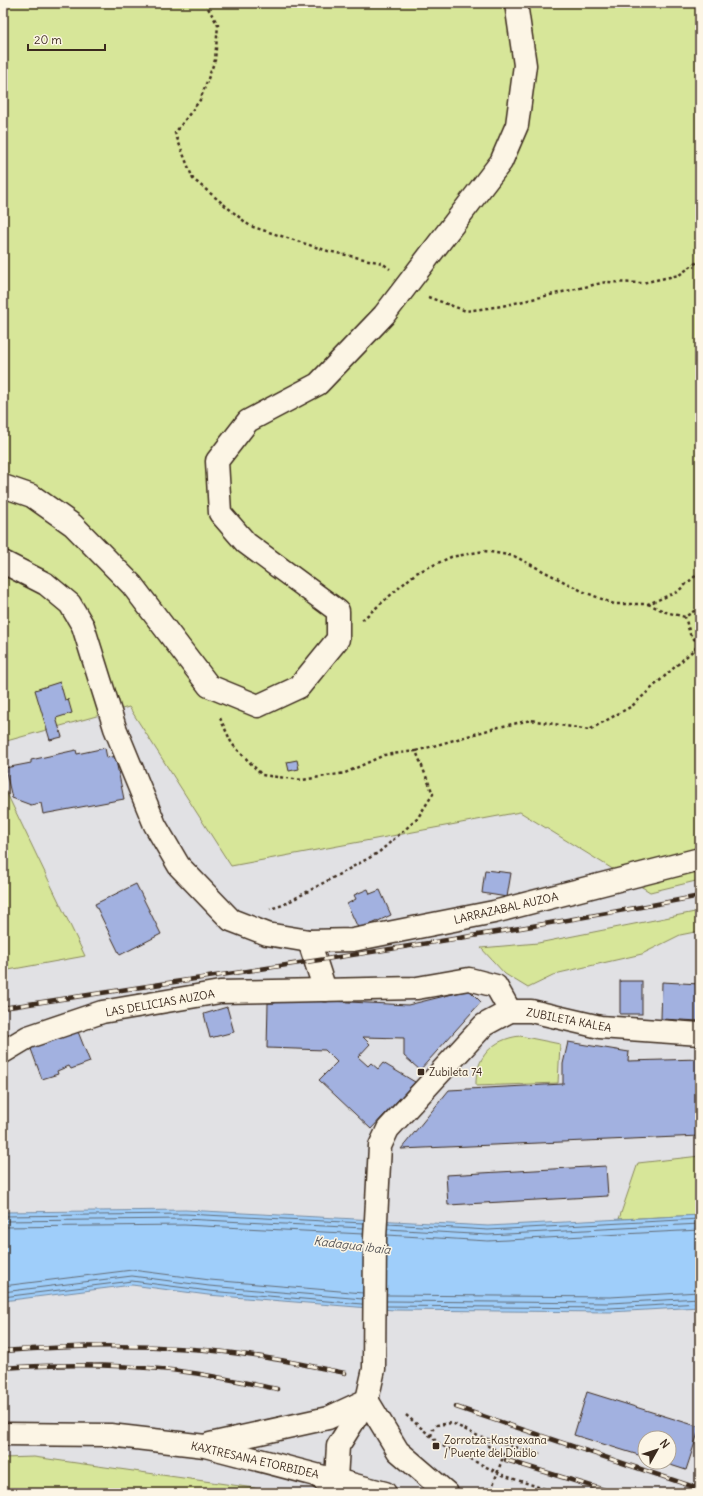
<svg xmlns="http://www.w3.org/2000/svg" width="703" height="1496" font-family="Delius,sans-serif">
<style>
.green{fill:#d7e699;stroke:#89885c}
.water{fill:#9fcefa;stroke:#778ca2}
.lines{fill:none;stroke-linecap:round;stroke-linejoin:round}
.shore{stroke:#636c76;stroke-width:1}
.building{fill:#a2b1e0;stroke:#3b2a1e}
.service-casing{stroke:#3b2a1e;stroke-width:17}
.minor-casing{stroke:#3b2a1e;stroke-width:25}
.tertiary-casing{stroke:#3b2a1e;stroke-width:25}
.path{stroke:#3b2a1e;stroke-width:2.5;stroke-dasharray:3 3;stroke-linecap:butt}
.service{stroke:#fcf5e5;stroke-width:14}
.minor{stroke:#fcf5e5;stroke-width:22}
.tertiary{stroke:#fcf5e5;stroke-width:22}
.rail-casing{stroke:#3b2a1e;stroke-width:4.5}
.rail{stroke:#fcf5e5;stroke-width:3;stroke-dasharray:9;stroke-linecap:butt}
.poi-dot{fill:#3b2a1e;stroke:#fcf5e5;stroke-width:1.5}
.labels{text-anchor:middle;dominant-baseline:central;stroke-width:3;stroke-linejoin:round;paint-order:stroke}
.street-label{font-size:11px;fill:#3b2a1e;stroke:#fcf5e5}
.poi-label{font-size:11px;fill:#3b2a1e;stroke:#fcf5e5;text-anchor:start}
.water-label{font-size:12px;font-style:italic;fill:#545355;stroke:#fcf5e5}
</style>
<rect width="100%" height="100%" fill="#e1e1e4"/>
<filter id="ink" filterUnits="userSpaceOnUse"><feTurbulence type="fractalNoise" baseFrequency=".025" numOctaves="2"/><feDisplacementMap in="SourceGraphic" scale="8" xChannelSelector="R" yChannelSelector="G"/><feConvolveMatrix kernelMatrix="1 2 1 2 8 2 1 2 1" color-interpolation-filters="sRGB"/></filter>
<g filter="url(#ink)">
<g class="green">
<polygon points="3,3 700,3 700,880 650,892 520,812 231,866 129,707 3,742"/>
<polygon points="3,785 11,802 85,956 3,971"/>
<polygon points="700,911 700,931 680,935 642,954 559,973 528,988 505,974 481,948 538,943"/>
<path d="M520,1036L560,1044L558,1083L476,1086C475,1058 492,1039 520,1036Z"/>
<polygon points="700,1156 700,1215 619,1219 638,1163"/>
<polygon points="34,1457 254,1488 268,1493 3,1493 3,1458"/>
</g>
<polygon class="water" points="185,1210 488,1226 700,1215 700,1307 610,1312 394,1310 208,1295 132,1285 3,1301 3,1212"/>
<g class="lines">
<g class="shore">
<polyline points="3,1216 185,1214 364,1223"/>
<polyline points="3,1221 184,1219 364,1228"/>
<polyline points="388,1224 488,1230 700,1219"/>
<polyline points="3,1227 184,1225 363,1234"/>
<polyline points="387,1229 488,1235 700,1224"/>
<polyline points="387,1235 488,1241 700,1230"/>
<polyline points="3,1286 132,1270 210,1280 363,1293"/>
<polyline points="3,1292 132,1276 209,1286 363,1299"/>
<polyline points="387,1295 610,1297 700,1292"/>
<polyline points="3,1297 132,1281 209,1291 362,1304"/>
<polyline points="387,1301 610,1303 700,1298"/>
<polyline points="386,1306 610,1308 700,1303"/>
</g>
</g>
<g class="building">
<polygon points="60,682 65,700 68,699 72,713 56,718 62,737 50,740 35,690"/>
<polygon points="105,748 107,758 115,756 124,799 43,814 41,803 31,805 12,798 5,768 31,763 31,760 76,750 77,754"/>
<polygon points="297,760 299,769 289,771 287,762"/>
<polygon points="485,870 511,873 507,897 482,893"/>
<polygon points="136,884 161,934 120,955 95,904"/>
<polygon points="368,889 370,894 380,890 391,915 359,930 347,904 356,899 354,895"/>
<rect x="620" y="981" width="22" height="33"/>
<polygon points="662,982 700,984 700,1021 661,1019"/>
<polygon points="469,990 481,1002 420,1070 404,1056 404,1038 363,1037 370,1044 358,1057 368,1066 371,1063 378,1069 383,1063 415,1082 371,1129 319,1080 337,1062 325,1050 267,1048 268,1003 274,1003 290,999 408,1005"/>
<polygon points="227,1007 234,1032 210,1038 204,1014"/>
<polygon points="75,1024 90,1062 71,1069 69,1066 57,1071 58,1074 42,1079 28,1041"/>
<polygon points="568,1042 629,1052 628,1061 700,1059 700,1136 401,1149 449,1090 563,1084 563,1064"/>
<polygon points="606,1166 608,1196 448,1205 446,1175"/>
<polygon points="587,1392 700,1427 686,1470 661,1462 669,1462 669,1438 645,1438 645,1457 574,1435"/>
</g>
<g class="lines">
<defs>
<polyline id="service" points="316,1480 336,1493"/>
<g id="minor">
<polyline points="3,486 32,496 73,525 132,585 209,686 258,706 299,687 338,639 338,611 246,543 220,513 217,461 248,421 318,384 384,315 501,162 517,125 525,65 516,3"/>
<polyline points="3,562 46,584 70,604 83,626 115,728 155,825 179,866 231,920 267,934 309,941 325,990"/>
<polyline points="309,941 353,940 494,912 700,859"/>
<polyline points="3,1052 28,1037 102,1012 220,992 417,988 469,979 496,986 510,1011"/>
</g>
<g id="tertiary">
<polyline points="367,1400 398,1451 447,1493"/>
<polyline points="3,1434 110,1435 205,1446 385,1493"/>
<polyline points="210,1444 328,1418 367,1400"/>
<polyline points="336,1479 338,1446 367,1400 374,1369 375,1238 380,1146 388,1129 484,1025 510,1011 531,1011 600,1027 700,1034"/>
</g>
</defs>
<use href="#service" class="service-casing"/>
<use href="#minor" class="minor-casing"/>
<use href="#tertiary" class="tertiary-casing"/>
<g class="path">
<polyline points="205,3 218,25 215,60 200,100 175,133 193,179 250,226 328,251 382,263 390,269"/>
<polyline points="428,297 466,311 502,306 606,282 642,283 679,275 700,260"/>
<polyline points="648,604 666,612 685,617 700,607"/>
<polyline points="362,620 416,573 451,557 484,551 514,556 582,591 614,604 648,604 677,592 700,572"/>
<polyline points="220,718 232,744 262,775 302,780 345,773 384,755 416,751 433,794 417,819 378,853 283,905 270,909"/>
<polyline points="416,751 499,727 531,720 589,730 632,706 699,645 690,634 685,617"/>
<polyline points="406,1415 441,1445 505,1476 557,1493"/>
<polyline points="431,1436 433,1429 437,1425 452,1423 480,1437 540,1454"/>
<polyline points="490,1439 488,1446 504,1454 492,1488 499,1493"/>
</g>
<use href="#service" class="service"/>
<use href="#minor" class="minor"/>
<use href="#tertiary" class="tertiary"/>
<defs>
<g id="rail">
<path d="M3,1008C236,972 469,940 700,896"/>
<path d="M3,1351C88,1344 171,1343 255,1356C285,1360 315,1367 345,1373"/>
<path d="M3,1368C59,1364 115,1364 171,1370C207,1374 242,1382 277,1389"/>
<polyline points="456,1407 700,1489"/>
<polyline points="506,1460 614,1493"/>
</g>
</defs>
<use href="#rail" class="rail-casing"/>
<use href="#rail" class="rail"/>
</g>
</g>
<g class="poi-dot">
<rect x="417" y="1068" width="8" height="8" rx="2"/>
<rect x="432" y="1442" width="8" height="8" rx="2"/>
</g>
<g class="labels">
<g class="street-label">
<text transform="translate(506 908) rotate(-13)">LARRAZABAL AUZOA</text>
<text transform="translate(160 1003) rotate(-10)">LAS DELICIAS AUZOA</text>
<text transform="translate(569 1020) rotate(11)">ZUBILETA KALEA</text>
<text transform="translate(255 1460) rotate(13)">KAXTRESANA ETORBIDEA</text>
</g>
<g class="poi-label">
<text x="429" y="1072">Zubileta 74</text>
<text x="444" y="1440">Zorrotza-Kastrexana<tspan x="444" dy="13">/ Puente del Diablo</tspan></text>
</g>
<g class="water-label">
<text transform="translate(352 1245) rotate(7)">Kadagua ibaia</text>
</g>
</g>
<rect width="703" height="1496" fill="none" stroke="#fcf5e5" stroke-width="16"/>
<rect x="8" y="8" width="687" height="1480" fill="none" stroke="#3b2a1e" stroke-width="1.5" filter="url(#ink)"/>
<g transform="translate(657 1450) rotate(51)"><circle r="19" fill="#fcf5e5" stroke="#afa495"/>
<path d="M0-3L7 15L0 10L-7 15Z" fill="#3b2a1e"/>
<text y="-6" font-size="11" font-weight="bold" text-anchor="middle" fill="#3b2a1e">N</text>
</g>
<path d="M28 44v6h77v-6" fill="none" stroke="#3b2a1e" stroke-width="2"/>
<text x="34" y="44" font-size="12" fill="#3b2a1e" stroke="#fcf5e5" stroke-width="3" paint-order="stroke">20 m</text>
</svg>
